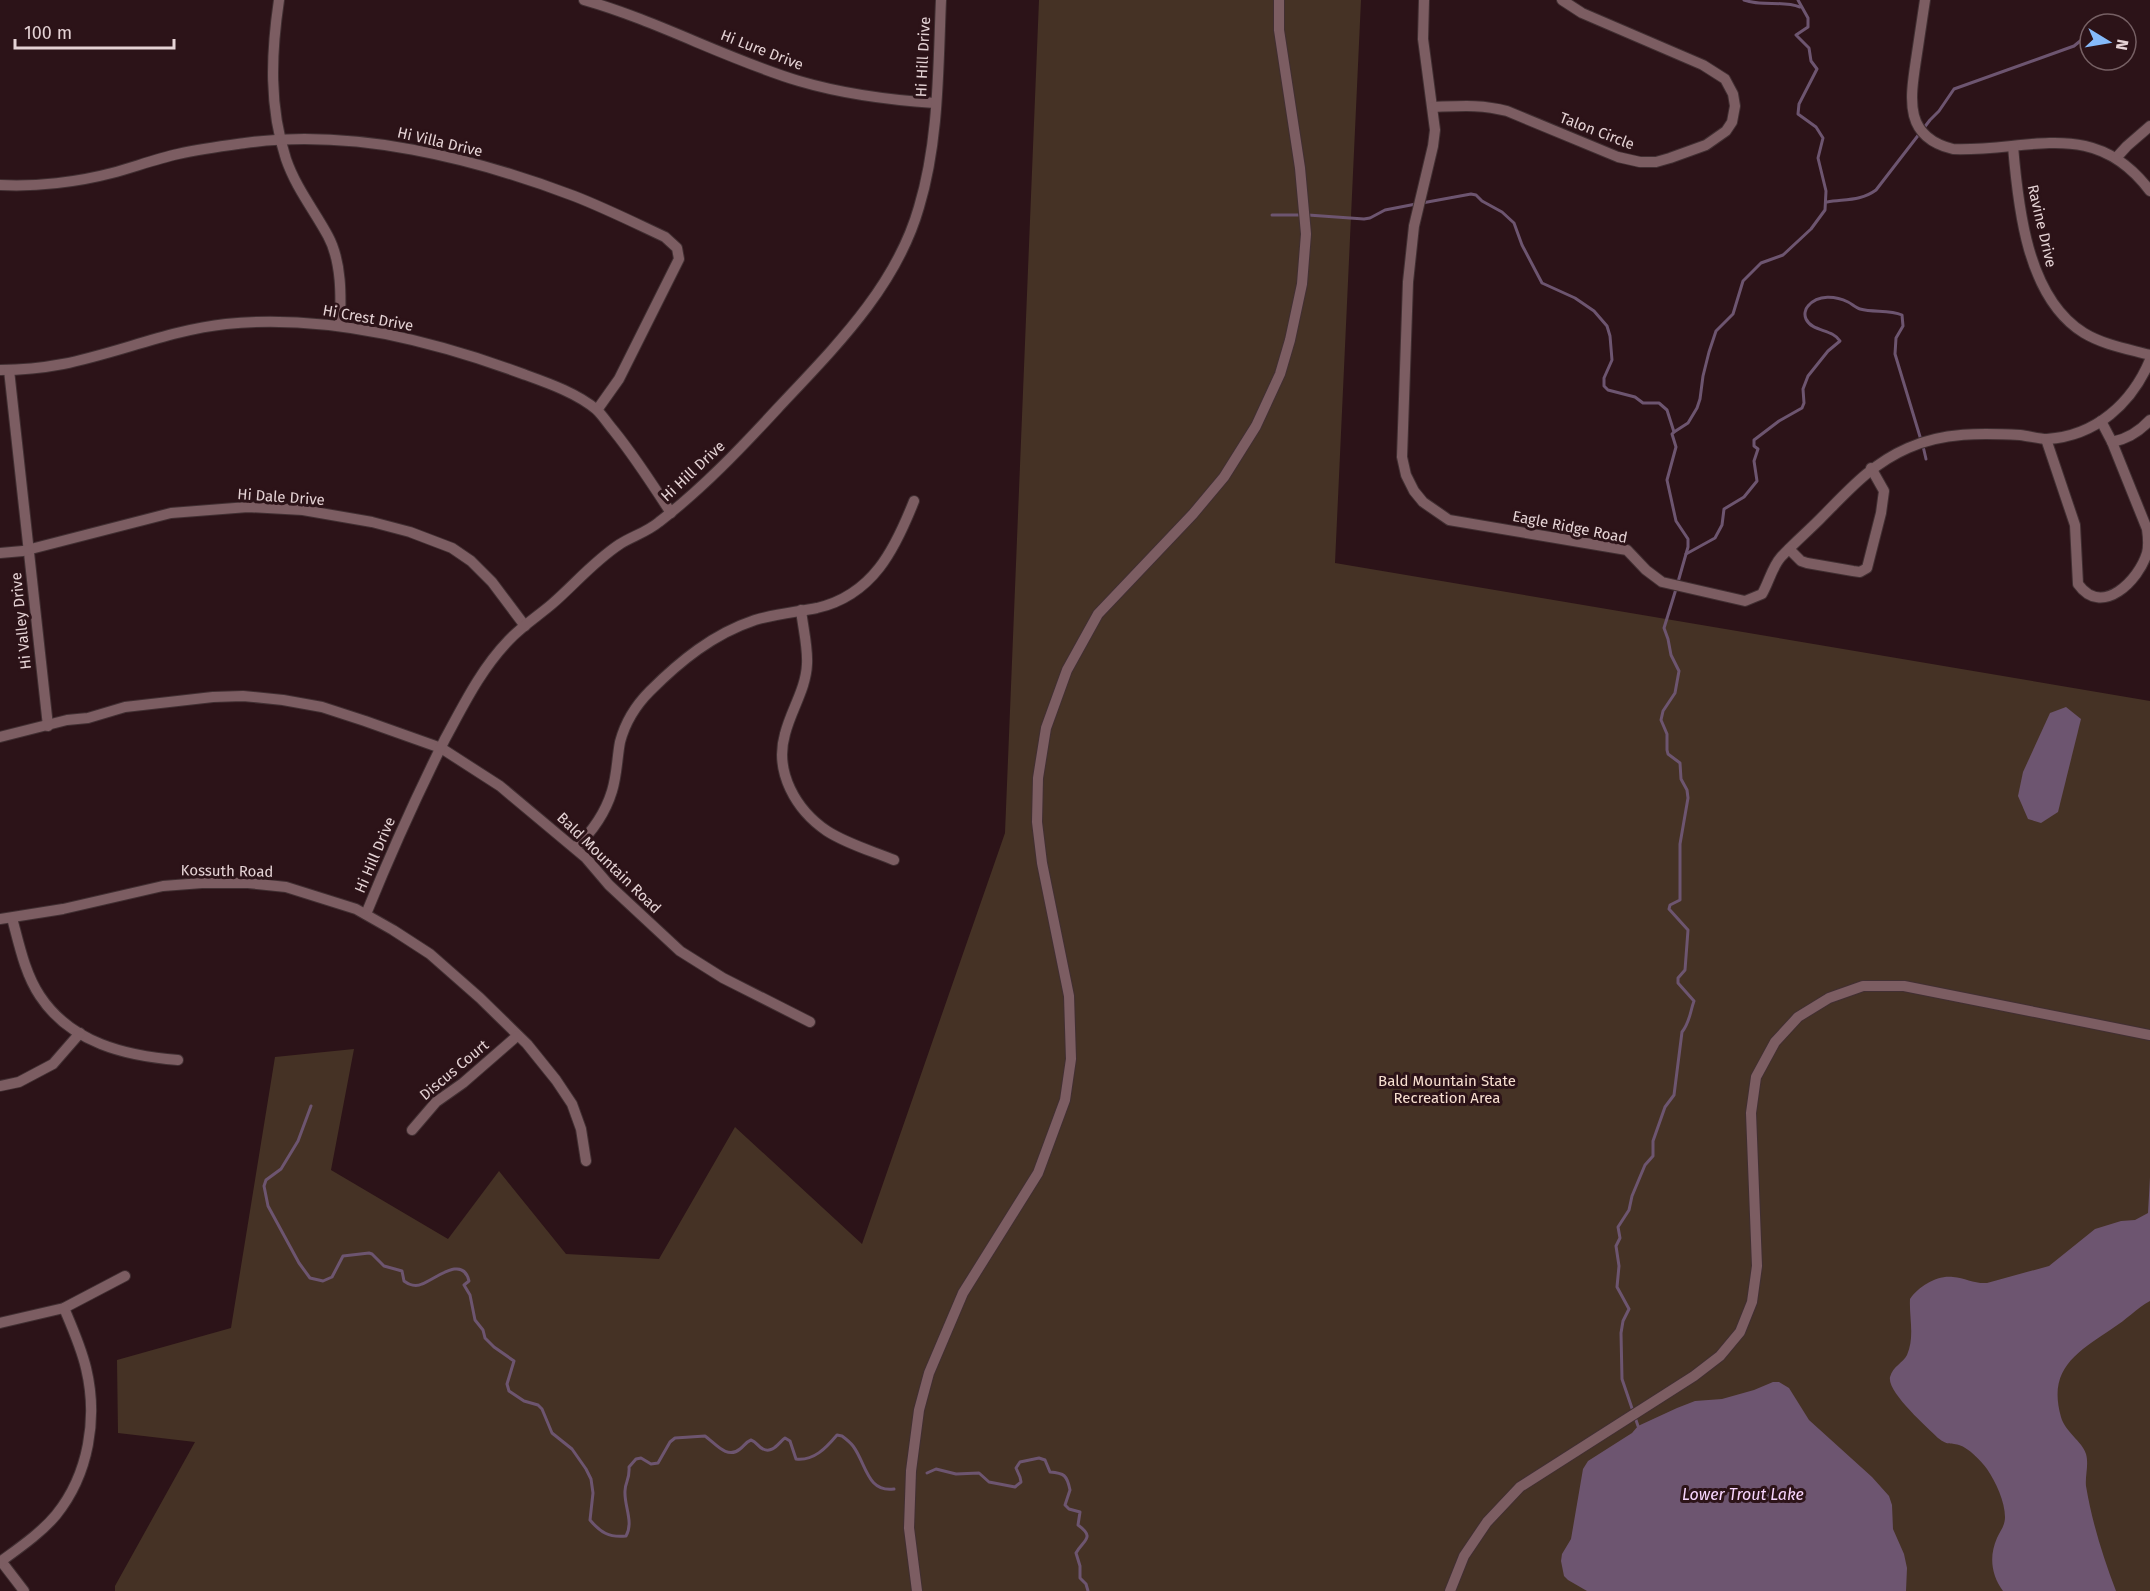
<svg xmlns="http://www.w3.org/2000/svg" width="2150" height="1591" font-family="'Fira Sans',sans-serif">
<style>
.green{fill:#453225}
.water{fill:#6d5570}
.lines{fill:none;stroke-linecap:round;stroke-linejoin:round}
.stream{stroke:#6d5570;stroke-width:3}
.minor-casing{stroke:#412f32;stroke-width:12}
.minor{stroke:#7c5d62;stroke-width:10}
.labels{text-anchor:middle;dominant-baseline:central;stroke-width:6;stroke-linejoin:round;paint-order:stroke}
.street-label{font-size:15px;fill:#e5d3d5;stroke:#2c1318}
.park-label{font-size:15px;fill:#f7dfd0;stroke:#2c1318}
.water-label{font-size:16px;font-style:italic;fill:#f8d5fd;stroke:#2c1318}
</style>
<rect width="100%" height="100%" fill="#2c1318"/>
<polygon class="green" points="1039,0 1361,0 1335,563 2150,701 2150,1591 115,1591 115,1586 195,1442 118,1433 117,1360 231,1328 275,1057 354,1049 331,1170 448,1239 499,1171 566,1254 659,1259 735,1127 862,1244 1005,833"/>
<g class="water">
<polygon points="2066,707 2081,719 2058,812 2041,823 2028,819 2018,796 2023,772 2050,713"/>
<path d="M2150,1177V1301C2137,1308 2126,1320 2113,1328C2078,1352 2047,1368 2061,1417C2065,1432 2082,1441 2086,1454C2089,1465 2085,1475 2086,1486C2092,1522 2103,1557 2116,1591H2003C1991,1575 1989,1556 1997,1538C2000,1531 2005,1526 2005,1517C2005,1502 1996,1482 1987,1469C1981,1461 1969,1448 1959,1445C1949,1442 1948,1446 1938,1438C1927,1427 1887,1392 1890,1377C1893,1366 1903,1363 1907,1355C1915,1337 1909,1317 1910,1299C1919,1286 1937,1275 1953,1277C1965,1278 1975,1284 1987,1283L2049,1266L2095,1229L2121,1221L2135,1220L2148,1213Z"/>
<polygon points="1773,1382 1779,1382 1789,1388 1809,1420 1872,1477 1889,1496 1892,1505 1893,1529 1904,1554 1907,1568 1906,1591 1587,1591 1568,1580 1564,1576 1561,1561 1562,1554 1571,1539 1583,1469 1588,1461 1632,1433 1638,1426 1677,1408 1695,1401 1722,1399 1754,1390"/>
</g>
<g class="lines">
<g class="stream">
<path d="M1744,0C1763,7 1781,0 1800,7"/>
<polyline points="2101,24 2101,23"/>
<path d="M1827,202C1846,199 1861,201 1876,190L1930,120L1939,111L1954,89L2074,46L2090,33"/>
<polyline points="1422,203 1471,194 1476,195 1482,201 1502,212 1514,223 1522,245 1542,283 1575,298 1594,311 1607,326 1610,336 1612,360 1604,378 1604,386 1608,390 1635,397 1643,403 1659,403 1667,410 1674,432 1672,434 1676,447 1667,480 1676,521 1688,539 1688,547 1678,582"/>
<polyline points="1272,215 1302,215"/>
<polyline points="1308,215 1364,219 1370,218 1385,210 1416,204"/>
<polyline points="1674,432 1688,423 1697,408 1700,399 1703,376 1709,352 1716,331 1733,314 1743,281 1761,263 1783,255 1811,229 1825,210 1826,191 1818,158 1823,138 1816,127 1798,114 1799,104 1817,69 1811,61 1809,48 1796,35 1808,27 1808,18 1798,0"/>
<polyline points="1923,446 1926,459"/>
<path d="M1686,554L1715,538L1722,525L1724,509L1744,497L1757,481L1754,461L1758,449L1754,446V440L1779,421L1802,408L1804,403L1803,389L1808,376L1828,351L1840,341C1833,329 1812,332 1806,319C1804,315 1805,309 1808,306C1818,294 1836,296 1848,302C1852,304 1856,308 1860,309C1874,313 1889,309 1902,315L1903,326L1896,338L1895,354L1921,440"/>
<path d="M311,1106L298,1141L281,1169L266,1180L264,1186L268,1206L299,1263L310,1278L323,1281L332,1277L343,1256L369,1253L372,1254L384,1266L402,1271L404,1281C409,1285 416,1287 422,1284C434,1280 463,1254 469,1281L464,1285L470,1295L475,1320L483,1330L485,1338L494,1347L514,1361L507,1384L509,1391L524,1401L538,1405L542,1409L552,1433L572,1449L586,1469L591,1479L593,1493L590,1520C600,1532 609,1538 626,1536C634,1522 624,1506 625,1491C625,1482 630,1480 629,1467L636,1459L641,1458L651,1464L658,1463L670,1442L675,1438L705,1436C715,1443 727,1460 740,1449C744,1446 746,1442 751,1440C757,1442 758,1447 763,1449C773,1454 779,1442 785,1438L790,1441L796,1459C814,1461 826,1448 837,1435L842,1436C846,1439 850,1442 853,1446C866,1463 867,1493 894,1489"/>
<path d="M1638,1426L1622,1379L1621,1333L1623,1321L1629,1309L1617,1287L1619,1266L1616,1246L1620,1238L1618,1227L1629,1210L1632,1196L1645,1165L1653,1156V1141L1665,1107L1674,1095L1682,1032C1690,1022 1690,1012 1694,1001L1678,983V978L1685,970L1688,930L1669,909L1670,905L1680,900V844L1688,798L1687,790L1681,779L1680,763L1668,754L1667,750V734L1661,720L1663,711L1675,693L1679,671L1671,655L1668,639L1664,628L1676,589"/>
<path d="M927,1473L936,1469L956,1474L979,1473L989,1482L1015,1487L1021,1482L1020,1477L1016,1468L1020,1462L1039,1458L1045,1460L1050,1472C1064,1473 1067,1475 1070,1490L1065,1505L1069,1509L1080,1512L1078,1525C1096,1538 1083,1540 1076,1553L1080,1566V1578L1086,1584L1088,1591"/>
</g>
<defs>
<g id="minor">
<path d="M279,0C271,54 269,107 286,159C296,188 314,210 328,236C342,262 341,297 340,326"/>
<path d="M584,0C658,21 726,59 799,81C843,94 889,100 935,103"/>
<path d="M1424,0L1423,39L1435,130L1433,146L1414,226L1408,282L1402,457L1406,475L1414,491L1423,502L1449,520L1627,550L1646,570L1662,582L1745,601L1762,594C1769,582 1772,567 1781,557C1793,544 1807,532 1820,519C1848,491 1871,464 1908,448C1943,432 1983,433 2020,435C2029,436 2039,439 2047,439C2096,436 2132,403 2150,360"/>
<path d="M1925,0C1922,20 1919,40 1916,60C1910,100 1904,137 1953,149C2029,152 2094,116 2150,191"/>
<path d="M1433,107C1460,106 1481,104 1507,111L1618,157L1640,162H1656L1670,158L1706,145L1726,131L1732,122L1735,106L1733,94L1725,79L1703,65L1582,13L1562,0"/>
<path d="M2013,146C2018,207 2027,298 2084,333C2104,345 2128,349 2150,355"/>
<polyline points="2116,158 2127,146 2150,126"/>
<path d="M0,185C36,187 78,182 112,173C134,167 156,159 178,154C200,149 223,146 245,143C353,128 474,158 574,196C605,208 635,223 665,237L677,248L679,259L619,379L597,410"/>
<path d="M0,370C21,370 42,368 63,364C118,353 170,330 226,324C325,314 431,340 523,374C548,383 577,393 597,410C603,416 608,424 614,431C635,457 653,485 671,513"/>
<polyline points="9,370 48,726"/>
<path d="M2046,439L2075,525L2078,584C2102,618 2139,580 2147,553C2149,545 2148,536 2147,529L2112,442L2101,421"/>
<path d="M2112,442C2128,439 2139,432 2150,420"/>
<polyline points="1789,549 1801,561 1807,563 1853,571 1860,572 1867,568 1881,513 1884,491 1871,468"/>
<polyline points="0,553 23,551 171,513 248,507 303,510 372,522 410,532 452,548 471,561 492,582 525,626"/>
<path d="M801,610C803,628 808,647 807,664C806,689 791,710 785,734C774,772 796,810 827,831C847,844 872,851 894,860"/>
<polyline points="0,737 67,720 88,718 125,707 213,697 243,696 283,700 322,707 365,721 441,748 500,786 586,858 609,885 680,951 723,978 810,1022"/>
<path d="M575,848C592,832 605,814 612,791C617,775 617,758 620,742C625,723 636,705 650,691C680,661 713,634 755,620C775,614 796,612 817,608C873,595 895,549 914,501"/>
<path d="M366,914C390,855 416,797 445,739C464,704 481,669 509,640C522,626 538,616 552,604C575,584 594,561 620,544C633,536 647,532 659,522C703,488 740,449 777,409C833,349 896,288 919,207C939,141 938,69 941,0"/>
<path d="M12,918C19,944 25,974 40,996C71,1043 126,1056 178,1060"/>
<polyline points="0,919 63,909 163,886 202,883 248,883 286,887 356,909 393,930 430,954 480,998 527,1044 556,1080 572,1104 581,1129 586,1161"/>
<polyline points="0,1086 19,1082 53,1064 80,1033"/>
<polyline points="412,1130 436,1102 463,1083 517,1036"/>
<polyline points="0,1323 64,1308 125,1276"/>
<polyline points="1,1561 24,1591"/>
<path d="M0,1562C19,1548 41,1533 56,1515C89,1474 98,1418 86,1368C81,1347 72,1327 64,1308"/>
<polyline points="917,1591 909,1528 911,1471 919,1410 929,1373 963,1293 1038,1173 1065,1100 1071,1059 1069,996 1042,863 1037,822 1038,778 1046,728 1067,670 1098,614 1193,514 1224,477 1256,426 1280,374 1290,340 1302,284 1306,234 1300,168 1279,30 1279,0"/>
<polyline points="1450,1591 1464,1556 1487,1522 1520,1487 1694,1376 1720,1356 1740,1332 1752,1302 1757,1266 1751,1113 1756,1077 1775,1042 1798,1017 1829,998 1863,986 1904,986 2150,1035"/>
</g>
</defs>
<use href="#minor" class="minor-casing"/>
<use href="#minor" class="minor"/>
</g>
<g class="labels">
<g class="street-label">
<text transform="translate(762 50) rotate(21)">Hi Lure Drive</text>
<text transform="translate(923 57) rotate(-87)">Hi Hill Drive</text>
<text transform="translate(1597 131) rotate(21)">Talon Circle</text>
<text transform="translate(440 142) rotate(13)">Hi Villa Drive</text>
<text transform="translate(2042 226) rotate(77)">Ravine Drive</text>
<text transform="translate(368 318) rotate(10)">Hi Crest Drive</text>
<text transform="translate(693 471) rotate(-43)">Hi Hill Drive</text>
<text transform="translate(281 497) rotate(4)">Hi Dale Drive</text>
<text transform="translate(1570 527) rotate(11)">Eagle Ridge Road</text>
<text transform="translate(21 621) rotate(-96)">Hi Valley Drive</text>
<text transform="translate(375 855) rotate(-67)">Hi Hill Drive</text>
<text transform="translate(609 863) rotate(44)">Bald Mountain Road</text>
<text transform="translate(227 871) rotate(1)">Kossuth Road</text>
<text transform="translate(454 1070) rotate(-40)">Discus Court</text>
</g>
<g class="park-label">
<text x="1447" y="1081">Bald Mountain State<tspan x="1447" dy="17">Recreation Area</tspan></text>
</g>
<g class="water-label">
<text x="1743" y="1494">Lower Trout Lake</text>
</g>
</g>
<g transform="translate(2108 42) rotate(101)"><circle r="28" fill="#2c1318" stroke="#766064" stroke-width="1.5"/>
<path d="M0-4.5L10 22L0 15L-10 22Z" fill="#85bbfb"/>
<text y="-9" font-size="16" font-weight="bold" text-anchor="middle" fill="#e5d3d5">N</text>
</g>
<path d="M15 39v9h159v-9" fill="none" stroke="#e5d3d5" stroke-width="3"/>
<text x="24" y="39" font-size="18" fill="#e5d3d5" stroke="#2c1318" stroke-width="4.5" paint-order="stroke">100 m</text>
</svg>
